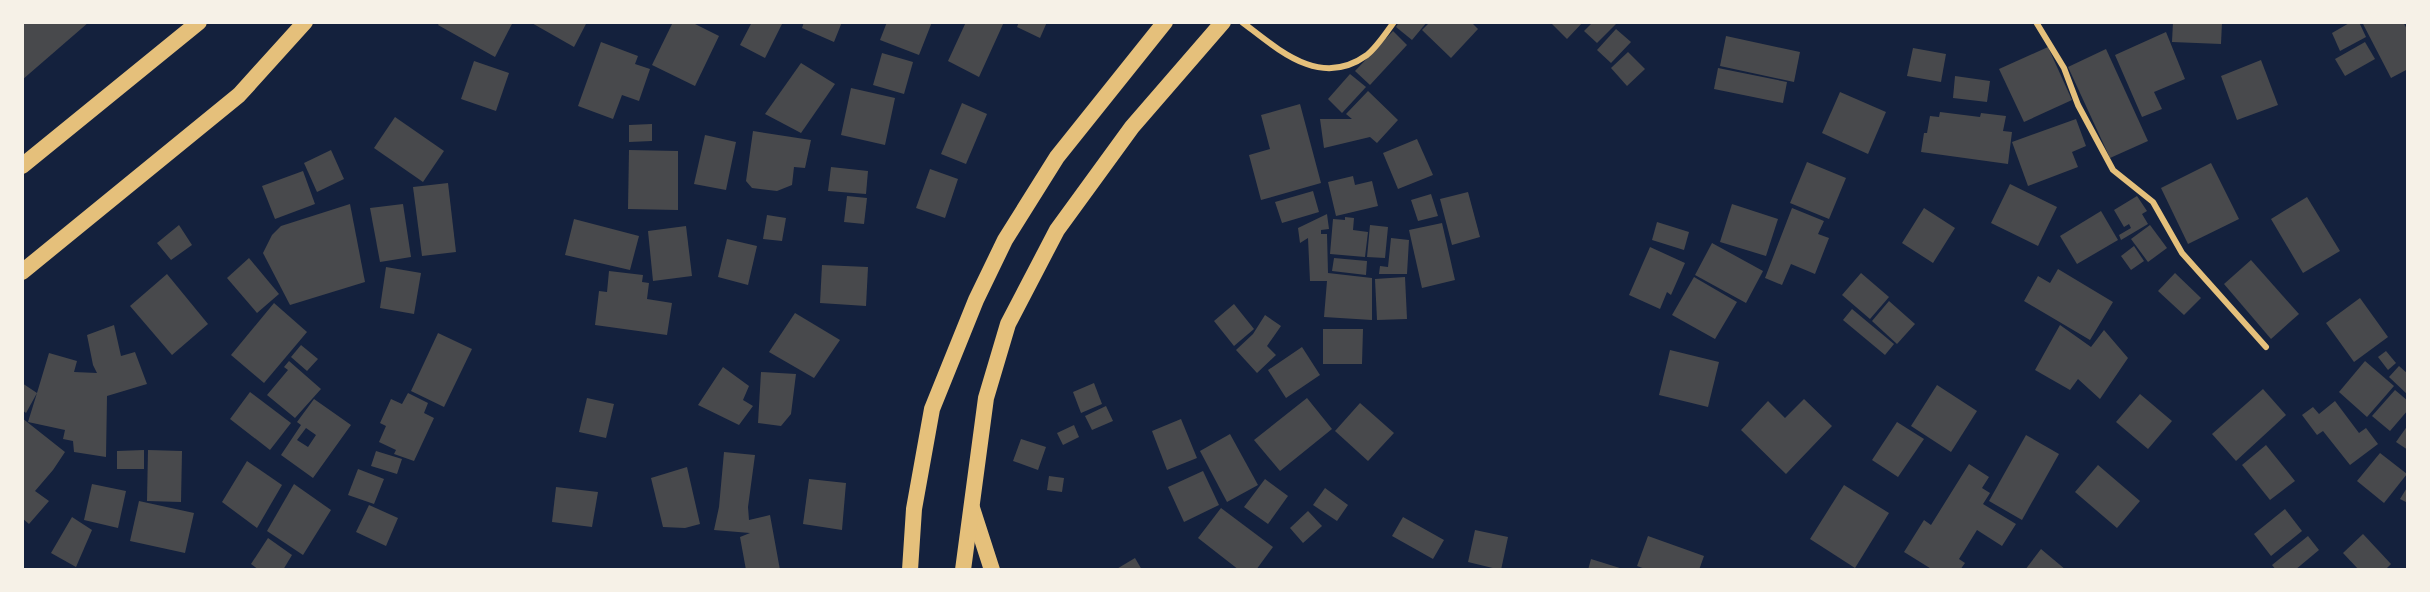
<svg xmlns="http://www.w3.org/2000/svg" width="2430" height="592" font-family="'Archivo Narrow',sans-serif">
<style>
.building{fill:#48494c;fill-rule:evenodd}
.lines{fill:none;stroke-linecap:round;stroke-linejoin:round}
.minor{stroke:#e5c07b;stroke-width:6}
.trunk{stroke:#e5c07b;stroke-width:16}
</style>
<rect width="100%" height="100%" fill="#14213d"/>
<g class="building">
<polygon points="22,22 89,22 22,80"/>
<polygon points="440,22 513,22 495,57 438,25"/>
<polygon points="530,22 587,22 574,47"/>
<polygon points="673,22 691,22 719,36 695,86 652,65"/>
<polygon points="752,22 783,22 765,58 740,45"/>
<polygon points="804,22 842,22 834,42 802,28"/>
<polygon points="887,22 932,22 919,55 880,40"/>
<polygon points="966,22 1004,22 979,77 948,61"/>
<polygon points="1019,22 1047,22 1040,38 1017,27"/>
<polygon points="1399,22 1427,22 1412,40 1396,27"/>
<polygon points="1430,22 1471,22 1478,29 1451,58 1422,30"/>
<polygon points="1550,22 1583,22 1567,39"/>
<polygon points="1593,22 1614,22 1616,24 1597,43 1584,31"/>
<polygon points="2173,22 2222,22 2221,44 2172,42"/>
<polygon points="2351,22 2359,22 2366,37 2340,51 2332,33"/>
<polygon points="2362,22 2403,22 2408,31 2408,69 2391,78"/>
<polygon points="1616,29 1631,42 1611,63 1597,50"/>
<polygon points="1393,31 1407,45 1370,85 1355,71"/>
<polygon points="2166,32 2185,79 2154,92 2162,109 2142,117 2115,55"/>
<polygon points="1726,36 1800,52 1794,82 1720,66"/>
<polygon points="601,42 638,56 635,64 650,69 639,101 622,95 613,119 578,106"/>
<polygon points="2365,42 2375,59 2345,76 2335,59"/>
<polygon points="2048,47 2072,100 2024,122 1999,69"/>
<polygon points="1913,48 1946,54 1941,82 1907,76"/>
<polygon points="2106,49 2148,141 2110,158 2068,67"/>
<polygon points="1628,52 1645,69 1627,86 1611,68"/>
<polygon points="882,53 913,62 904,94 873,85"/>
<polygon points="2261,60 2278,105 2237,120 2221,76"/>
<polygon points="474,61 509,73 496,111 461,99"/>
<polygon points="801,63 835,84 801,133 765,114"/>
<polygon points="1718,68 1787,82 1783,103 1714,89"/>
<polygon points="1350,74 1366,87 1342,113 1328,99"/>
<polygon points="1955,76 1990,81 1987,102 1953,98"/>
<polygon points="851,88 895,98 885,145 841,135"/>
<polygon points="1368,91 1398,120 1377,143 1370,137 1324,148 1320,119 1352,119 1346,114"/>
<polygon points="1840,92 1886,112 1868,154 1822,133"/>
<polygon points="962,103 987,114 966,164 941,154"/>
<polygon points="1300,104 1321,183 1261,200 1249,155 1270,149 1261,115"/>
<polygon points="1940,112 1980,117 1981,113 2006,116 2003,131 2012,132 2008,164 1921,152 1924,133 1927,133 1930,116 1939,117"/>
<polygon points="395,117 444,151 423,182 374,148"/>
<polygon points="2076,119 2086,146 2072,152 2078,167 2028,186 2012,142"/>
<polygon points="652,124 652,141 629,142 629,125"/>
<polygon points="753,131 811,140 805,168 794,167 792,185 777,191 752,188 746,181"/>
<polygon points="705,135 736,142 726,190 694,184"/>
<polygon points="1417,139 1433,175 1398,189 1383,153"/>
<polygon points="331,150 344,179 317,192 304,163"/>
<polygon points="629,150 678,151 678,210 628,209"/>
<polygon points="1807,162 1846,178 1829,219 1790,203"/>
<polygon points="2211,163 2239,219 2188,244 2161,188"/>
<polygon points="831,167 868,171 866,194 828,191"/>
<polygon points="930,169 958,179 945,218 916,208"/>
<polygon points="303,171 315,204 275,219 262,186"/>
<polygon points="1353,176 1355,185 1372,181 1378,206 1336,216 1328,182"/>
<polygon points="448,183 456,252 422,256 413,187"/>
<polygon points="2010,184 2057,207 2038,246 1991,223"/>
<polygon points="1313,191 1319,212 1282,223 1275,202"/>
<polygon points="1468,192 1480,237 1452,245 1440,199"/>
<polygon points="1431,194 1438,216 1418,221 1411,200"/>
<polygon points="847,196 867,198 864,224 844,222"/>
<polygon points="2137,196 2147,211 2142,214 2148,224 2121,240 2119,235 2131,228 2129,224 2124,227 2114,210"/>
<polygon points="2307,197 2340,251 2303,273 2271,219"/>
<polygon points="350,204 365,282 290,305 263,253 272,235 281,226"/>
<polygon points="403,204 411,257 380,262 370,208"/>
<polygon points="1732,204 1778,219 1766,256 1720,242"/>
<polygon points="1792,208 1824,221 1818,234 1829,238 1815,274 1791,264 1782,285 1765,278"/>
<polygon points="1924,208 1955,228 1933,263 1902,243"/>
<polygon points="2101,211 2118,240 2077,264 2060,236"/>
<polygon points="1327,214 1329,229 1321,230 1321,234 1327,234 1328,273 1372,278 1372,320 1324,317 1327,281 1310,281 1308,238 1300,243 1298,228"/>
<polygon points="767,215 786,218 782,241 763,239"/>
<polygon points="1345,217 1354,218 1353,230 1368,232 1365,257 1330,254 1333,219 1345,220"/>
<polygon points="574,219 639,236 630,270 565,255"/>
<polygon points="1657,222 1689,232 1684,250 1652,240"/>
<polygon points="1442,223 1455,280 1422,288 1409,230"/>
<polygon points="179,225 192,245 171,260 157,243"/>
<polygon points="1370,225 1388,227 1385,258 1367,257"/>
<polygon points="2150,225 2167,248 2148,262 2131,239"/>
<polygon points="686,226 692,276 653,281 648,231"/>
<polygon points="1391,238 1409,240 1407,274 1379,274 1380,266 1388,267"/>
<polygon points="727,239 757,246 748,285 718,277"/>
<polygon points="1712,243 1763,271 1746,303 1695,275"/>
<polygon points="2134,246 2144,261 2131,270 2121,256"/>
<polygon points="1650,247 1685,263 1671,295 1667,292 1660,309 1629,295"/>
<polygon points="249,258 279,294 257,313 227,278"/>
<polygon points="1334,258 1367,261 1366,275 1332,271"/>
<polygon points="2251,260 2299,314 2271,339 2224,284"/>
<polygon points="822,265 868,267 866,306 820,303"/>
<polygon points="386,267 421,273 414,314 380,308"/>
<polygon points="2058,269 2113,302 2090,340 2024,301 2038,276 2050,283"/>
<polygon points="609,271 643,275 642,282 649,283 647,299 672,303 667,335 595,325 599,291 607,292"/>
<polygon points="1861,273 1889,297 1870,319 1842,295"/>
<polygon points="2175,273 2201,298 2184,315 2158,291"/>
<polygon points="167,274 208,324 172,355 130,306"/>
<polygon points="1405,277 1407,319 1377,320 1375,279"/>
<polygon points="1694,277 1737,302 1715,339 1672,315"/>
<polygon points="2360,298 2388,337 2354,362 2326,323"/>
<polygon points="1889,301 1915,324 1897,344 1872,321"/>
<polygon points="274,303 307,332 264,383 231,355"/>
<polygon points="1234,304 1254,329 1234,346 1214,321"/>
<polygon points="1852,309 1894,344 1885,355 1843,320"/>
<polygon points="795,313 840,340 814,378 769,352"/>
<polygon points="1265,315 1281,326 1267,346 1276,355 1257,373 1236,350 1253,334"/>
<polygon points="114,325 121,356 135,352 147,384 107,396 106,457 74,452 73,441 63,439 65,430 28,422 37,393 26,413 22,410 22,383 37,393 49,353 77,361 74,372 97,373 93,365 87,335"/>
<polygon points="2060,325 2091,347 2104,330 2128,358 2100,399 2078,379 2070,390 2035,370"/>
<polygon points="1323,329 1363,329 1362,364 1323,364"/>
<polygon points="438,333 472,349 444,407 411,391"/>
<polygon points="301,345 318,359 307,371 291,357"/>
<polygon points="1302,347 1320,375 1286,398 1268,370"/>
<polygon points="1670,350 1719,362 1708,407 1659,395"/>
<polygon points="2386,351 2396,363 2388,370 2378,357"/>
<polygon points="289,361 321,389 295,418 267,395 288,370 284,367"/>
<polygon points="2365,361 2394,386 2367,417 2339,392"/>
<polygon points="2399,366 2408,374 2408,395 2389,377"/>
<polygon points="723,367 749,386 743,400 753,406 739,425 698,405"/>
<polygon points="761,372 796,374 791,414 781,426 758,423"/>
<polygon points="1094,383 1102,404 1081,413 1073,392"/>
<polygon points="1937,385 1977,411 1951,452 1911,426"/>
<polygon points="2263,389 2286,415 2236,461 2212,434"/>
<polygon points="2395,390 2408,401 2408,410 2390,431 2372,416"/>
<polygon points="250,392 291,423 270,450 230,419"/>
<polygon points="408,393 428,403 424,413 434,418 414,461 394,454 396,450 379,442 386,426 380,423 391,399 402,404"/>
<polygon points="2140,394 2172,421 2148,449 2116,422"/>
<polygon points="587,398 614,404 606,438 579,432"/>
<polygon points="1307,398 1332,429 1280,471 1254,440"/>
<path d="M314,399L351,425L313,478L281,455L301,425L297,422ZM306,428L316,435L308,447L297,440Z"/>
<polygon points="1804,399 1832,426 1786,474 1741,430 1768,401 1785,418"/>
<polygon points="2335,401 2359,433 2366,428 2378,444 2350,465 2323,431 2317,435 2302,415 2313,407 2319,414"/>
<polygon points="1360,403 1394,433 1368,461 1335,431"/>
<polygon points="1106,406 1113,421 1092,430 1085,416"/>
<polygon points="22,418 65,452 53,470 35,491 49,501 29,524 22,518"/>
<polygon points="1181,419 1197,458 1167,470 1152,431"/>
<polygon points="1897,422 1924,439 1898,477 1872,460"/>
<polygon points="1074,425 1079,437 1063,445 1057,433"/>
<polygon points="2408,425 2408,450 2396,442"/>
<polygon points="1230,434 1258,485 1227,502 1200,451"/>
<polygon points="2026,435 2059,454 2022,520 1989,501"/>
<polygon points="1021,439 1046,447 1038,470 1013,461"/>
<polygon points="2266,445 2295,481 2270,500 2242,465"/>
<polygon points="144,450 144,469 117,469 117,451"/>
<polygon points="148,450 182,451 181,502 147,501"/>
<polygon points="376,451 402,459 397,474 371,466"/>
<polygon points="724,452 755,455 748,507 749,520 770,515 780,570 746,570 740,537 750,533 714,530 719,507"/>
<polygon points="2380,453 2407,474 2384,503 2357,481"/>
<polygon points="247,461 282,485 257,528 222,502"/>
<polygon points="1969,464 1989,477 1982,488 1990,493 1983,504 2016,524 2002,546 1977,530 1959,559 1965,563 1960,570 1933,570 1904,552 1924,520 1931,525"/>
<polygon points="2098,465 2140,501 2117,528 2075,492"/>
<polygon points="687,467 700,524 685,528 663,527 651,478"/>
<polygon points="358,469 384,479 374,504 348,495"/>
<polygon points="1203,471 1219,505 1184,522 1168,487"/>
<polygon points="1049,476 1064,478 1062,492 1047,490"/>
<polygon points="809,479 846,483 842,530 803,524"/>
<polygon points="1265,479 1288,496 1268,524 1244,507"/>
<polygon points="92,484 126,491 118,528 84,520"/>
<polygon points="294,484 331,510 303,555 267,531"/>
<polygon points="1844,485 1889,513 1855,568 1810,539"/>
<polygon points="2408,486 2408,503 2400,499"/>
<polygon points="556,487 598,492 592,527 552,522"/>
<polygon points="1325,488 1348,505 1337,521 1313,505"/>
<polygon points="139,501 194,513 185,553 130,541"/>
<polygon points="369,505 398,518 386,546 356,532"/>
<polygon points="1221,508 1273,547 1256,570 1239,570 1198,538"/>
<polygon points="2285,509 2302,531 2271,556 2254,534"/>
<polygon points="1308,511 1322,526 1303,543 1290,528"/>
<polygon points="72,517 92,530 76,567 51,553"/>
<polygon points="1403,517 1444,540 1433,559 1392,536"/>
<polygon points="1475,530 1508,537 1501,570 1468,562"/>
<polygon points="2363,534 2391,564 2385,570 2359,570 2343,553"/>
<polygon points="1648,536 1704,556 1699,570 1648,570 1637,566"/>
<polygon points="2308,536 2319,550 2295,570 2276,570 2272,565"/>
<polygon points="268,538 292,555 283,570 259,570 251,564"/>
<polygon points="2041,549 2066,570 2025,570"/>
<polygon points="1135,558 1142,570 1115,570"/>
<polygon points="1591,559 1623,569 1623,570 1588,570"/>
</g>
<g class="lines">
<g class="minor">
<path d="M1242,22C1279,50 1320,89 1367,55C1377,47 1386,33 1394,22"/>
<polyline points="2036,22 2064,68 2078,105 2113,170 2153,202 2182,253 2266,347"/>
</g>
<g class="trunk">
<polyline points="22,166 199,22"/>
<polyline points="22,272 239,95 305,22"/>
<polyline points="972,508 992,570"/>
<polyline points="910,570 914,509 932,409 976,300 1005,240 1057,157 1165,22"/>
<polyline points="963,570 986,398 1008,324 1057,230 1132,127 1223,22"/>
</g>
</g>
<rect width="2430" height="592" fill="none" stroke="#f6f1e7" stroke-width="48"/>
</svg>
